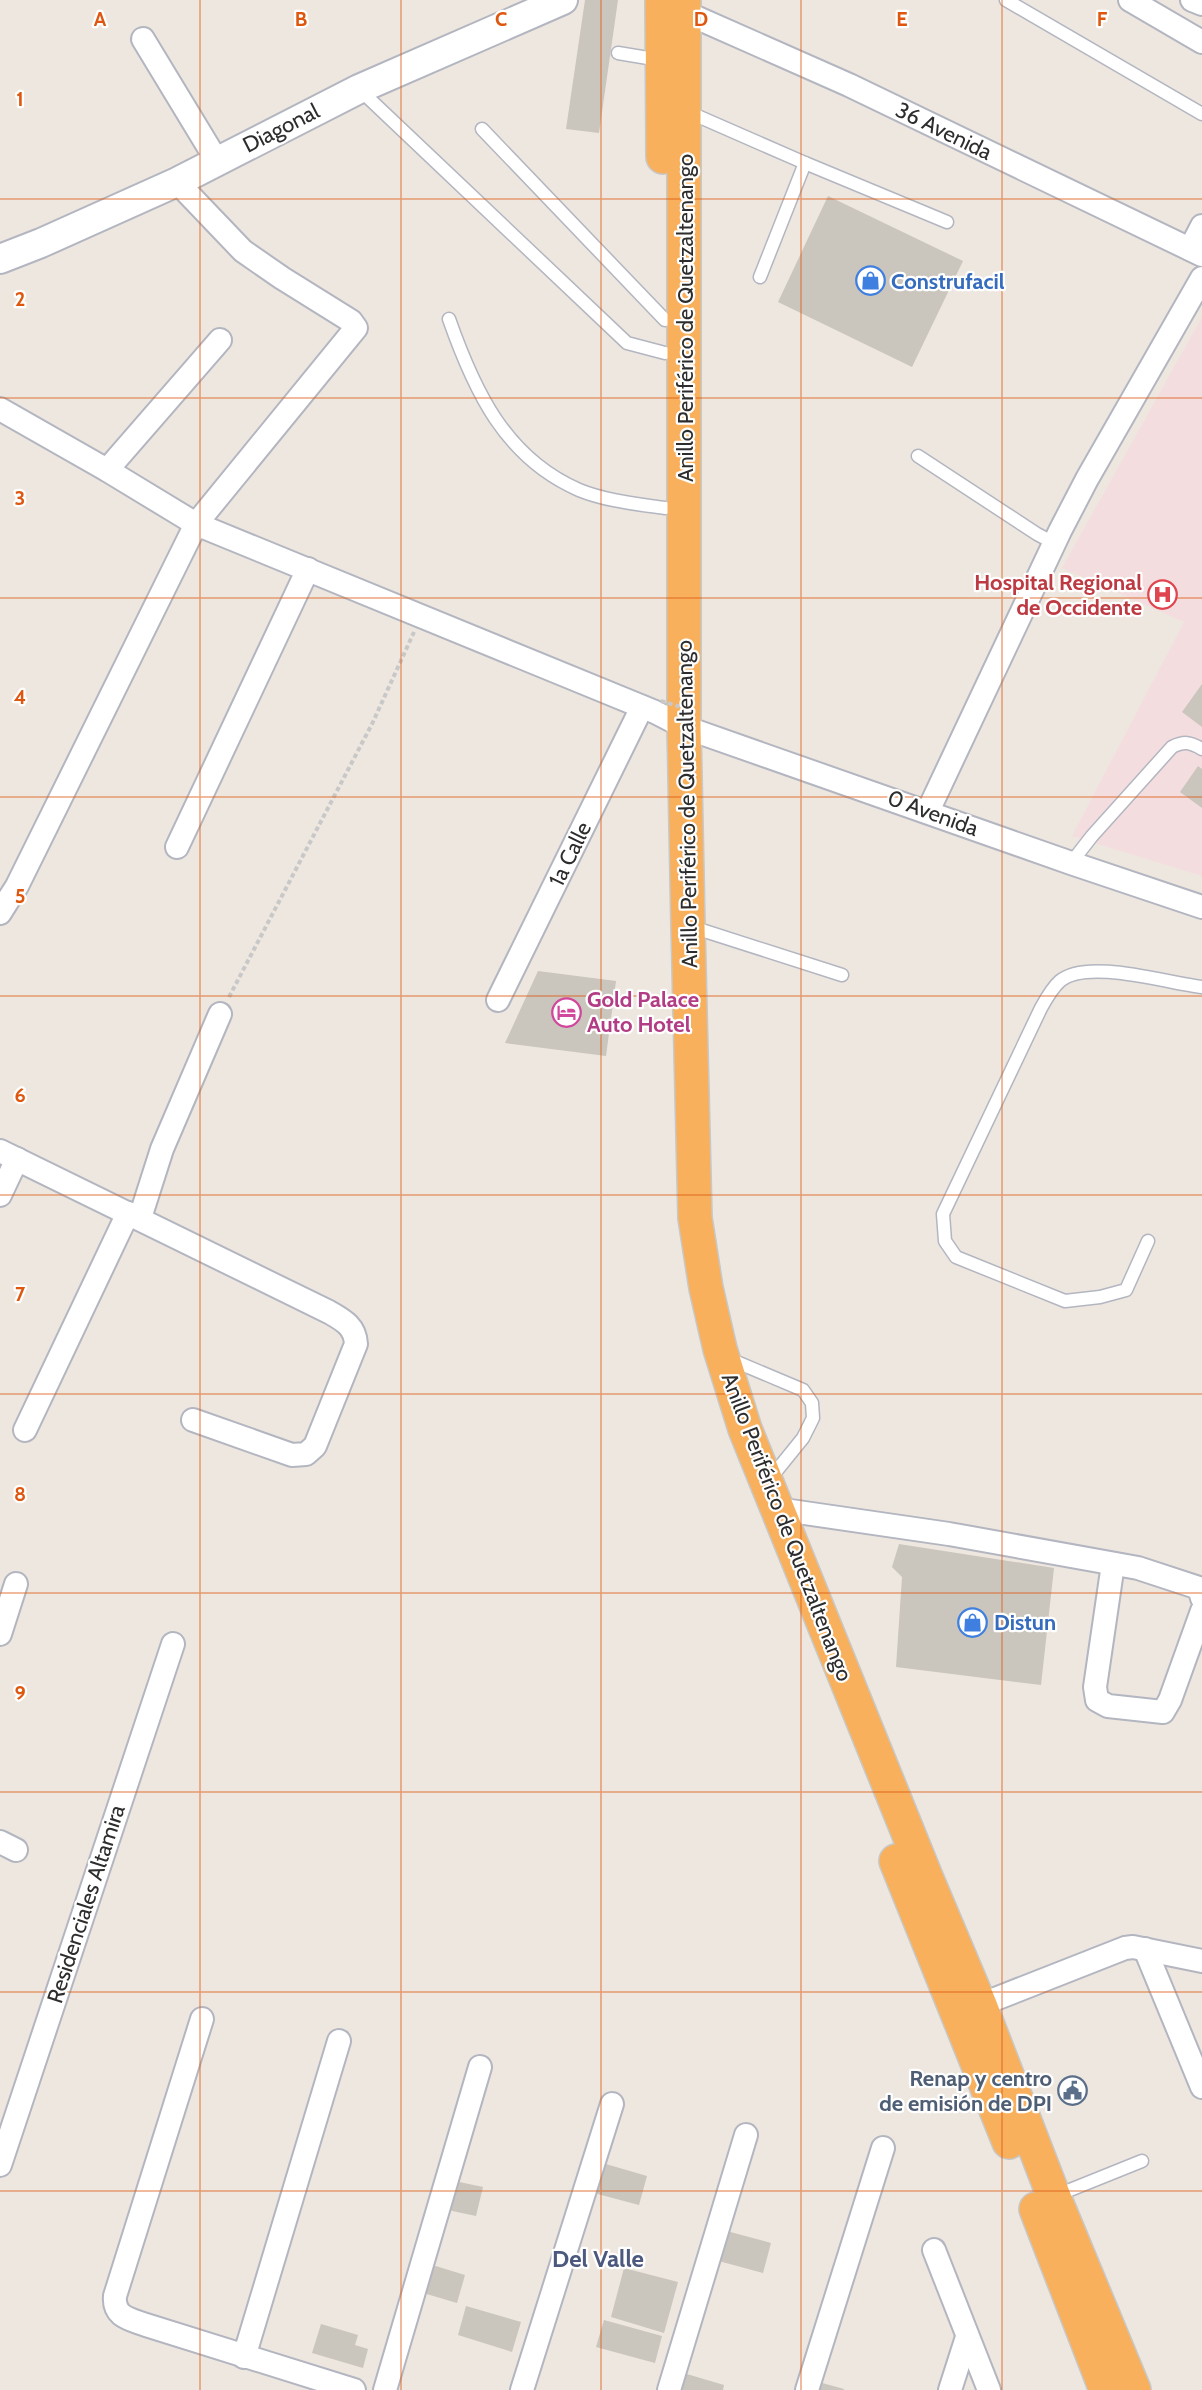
<svg xmlns="http://www.w3.org/2000/svg" width="1202" height="2390" font-family="Cabin,sans-serif">
<style>
.medical{fill:#f4dddf}
.building{fill:#cac5bd}
.lines{fill:none;stroke-linecap:round;stroke-linejoin:round}
.service-casing{stroke:#b3b6c0;stroke-width:15}
.minor-casing{stroke:#b3b6c0;stroke-width:26}
.tertiary-casing{stroke:#b3b6c0;stroke-width:32}
.trunk-casing{stroke:#c8c8c8;stroke-width:36}
.path{stroke:#c8c8c8;stroke-width:4;stroke-dasharray:4.5 3;stroke-linecap:butt}
.service{stroke:#fff;stroke-width:12}
.minor{stroke:#fff;stroke-width:22}
.tertiary{stroke:#fff;stroke-width:28}
.trunk{stroke:#f8b05c;stroke-width:33}
.path-bridge{stroke:#c8c8c8;stroke-width:4;stroke-dasharray:4.5 3;stroke-linecap:butt}
.grid{fill:none;stroke:#df570e;stroke-width:1.5;stroke-opacity:0.55}
.labels{text-anchor:middle;dominant-baseline:central;stroke-width:4.5;stroke-linejoin:round;paint-order:stroke}
.street-label{font-size:22px;fill:#2d2d2d;stroke:#fff}
.shop-label{font-size:22px;font-weight:bold;fill:#366cbe;stroke:#fff;text-anchor:start}
.health-label{font-size:22px;font-weight:bold;fill:#be3a42;stroke:#fff;text-anchor:end}
.hotel-label{font-size:22px;font-weight:bold;fill:#b23c85;stroke:#fff;text-anchor:start}
.service-label{font-size:22px;font-weight:bold;fill:#4e5e75;stroke:#fff;text-anchor:end}
.neighbourhood-label{font-size:24px;font-weight:bold;fill:#4c587e;stroke:#fff}
.grid-label{font-size:20px;text-anchor:middle;font-weight:bold;fill:#df570e;stroke:#fff;stroke-width:4.5;stroke-linejoin:round;paint-order:stroke}
</style>
<rect width="100%" height="100%" fill="#eee7df"/>
<polygon class="medical" points="1202,317 1202,876 1072,836 1184,622 1062,568"/>
<g class="building">
<polygon points="585,0 618,0 599,133 566,129"/>
<polygon points="828,196 963,261 912,367 778,302"/>
<polygon points="1202,684 1202,727 1182,712"/>
<polygon points="1198,766 1202,769 1202,808 1180,792"/>
<polygon points="538,971 616,981 606,1056 505,1043"/>
<polygon points="899,1544 1054,1568 1041,1685 896,1667 902,1577 892,1567"/>
<polygon points="599,2162 647,2176 639,2205 590,2192"/>
<polygon points="450,2180 483,2187 476,2216 443,2209"/>
<polygon points="723,2230 771,2243 763,2273 715,2260"/>
<polygon points="429,2264 465,2275 457,2303 420,2292"/>
<polygon points="624,2268 678,2282 664,2333 611,2317"/>
<polygon points="466,2306 521,2322 512,2352 458,2335"/>
<polygon points="604,2320 662,2336 655,2363 596,2347"/>
<polygon points="321,2324 358,2335 355,2345 368,2349 363,2368 312,2353"/>
<polygon points="680,2372 724,2385 723,2390 675,2390"/>
<polygon points="815,2381 844,2389 844,2390 812,2390"/>
</g>
<g class="lines">
<defs>
<g id="service">
<polyline points="1006,0 1202,114"/>
<polyline points="618,53 660,60"/>
<polyline points="360,90 627,343 665,353"/>
<polyline points="686,111 805,163 760,277"/>
<polyline points="482,129 665,320"/>
<polyline points="805,163 947,222"/>
<path d="M449,319C474,390 505,458 579,490C606,501 637,504 665,508"/>
<polyline points="918,456 1037,534 1054,543"/>
<path d="M1071,863L1092,836L1172,747C1184,741 1190,742 1202,749"/>
<polyline points="689,926 842,975"/>
<path d="M1148,1241L1126,1290L1100,1297L1065,1301L956,1257L945,1241L943,1214L1041,1008C1046,999 1052,988 1060,981C1087,958 1167,983 1202,987"/>
<polyline points="727,1358 803,1390 812,1403 813,1418 803,1438 769,1480"/>
<polyline points="1055,2196 1142,2161"/>
</g>
<g id="minor">
<polyline points="1130,0 1202,42"/>
<polyline points="1192,0 1202,4"/>
<polyline points="684,12 849,85 1202,255"/>
<polyline points="143,39 217,161"/>
<polyline points="1190,249 1202,226"/>
<polyline points="0,409 107,470 196,524 655,712 684,727 1071,863 1202,907"/>
<polyline points="107,470 220,340"/>
<polyline points="928,811 1060,531 1087,479 1202,278"/>
<polyline points="177,847 308,569"/>
<polyline points="0,913 17,886 196,524 356,328 351,321 282,278 243,251 177,182"/>
<polyline points="498,1000 642,707"/>
<path d="M0,1151L329,1312C343,1320 355,1326 356,1344L315,1446L306,1454L292,1455L193,1420"/>
<polyline points="0,1195 17,1159"/>
<polyline points="140,1218 162,1149 220,1014"/>
<polyline points="25,1430 128,1213"/>
<polyline points="777,1509 949,1534 1138,1568 1199,1588 1202,1598"/>
<polyline points="1113,1564 1095,1687 1097,1700 1108,1706 1163,1712 1170,1700 1202,1611"/>
<polyline points="0,1634 16,1584"/>
<polyline points="0,1842 16,1850"/>
<polyline points="1145,1949 1202,2087"/>
<polyline points="980,2005 1125,1948 1133,1947 1202,1961"/>
<path d="M202,2019L115,2296C113,2317 130,2319 146,2325L354,2390"/>
<polyline points="0,2165 173,1644"/>
<polyline points="934,2250 989,2390"/>
<polyline points="244,2357 339,2041"/>
<polyline points="385,2390 480,2067"/>
<polyline points="522,2390 612,2104"/>
<polyline points="669,2390 746,2135"/>
<polyline points="807,2390 883,2148"/>
<polyline points="950,2390 967,2337"/>
</g>
<polyline id="tertiary" points="0,259 41,243 177,182 359,89 563,0"/>
<g id="trunk">
<polyline points="662,0 663,157"/>
<polyline points="684,0 684,727 688,926 695,1218 706,1288 720,1349 745,1429 926,1877 980,2005 1054,2197 1134,2390"/>
<polyline points="896,1861 1009,2142"/>
<polyline points="1036,2209 1106,2390"/>
</g>
</defs>
<use href="#service" class="service-casing"/>
<use href="#minor" class="minor-casing"/>
<use href="#tertiary" class="tertiary-casing"/>
<use href="#trunk" class="trunk-casing"/>
<polyline class="path" points="229,997 372,724 414,632"/>
<use href="#service" class="service"/>
<use href="#minor" class="minor"/>
<use href="#tertiary" class="tertiary"/>
<use href="#trunk" class="trunk"/>
<polyline class="path-bridge" points="661,701 691,710"/>
</g>
<path class="grid" d="M200,0V2390M401,0V2390M601,0V2390M801,0V2390M1002,0V2390M0,199H1202M0,398H1202M0,598H1202M0,797H1202M0,996H1202M0,1195H1202M0,1394H1202M0,1593H1202M0,1792H1202M0,1992H1202M0,2191H1202"/>
<defs>
<symbol id="shop-ring" viewBox="-11 -11 22 22"><circle r="9.5" fill="#fff" stroke="#3f7fe0" stroke-width="1.5"/><path d="M-5-2.5h2.3a2.7 3.5 0 0 1 5.4 0H5L5.5 6h-11ZM-1.5-2.5h3a1.5 2.3 0 0 0-3 0Z" fill="#3f7fe0"/></symbol>
<symbol id="hospital-ring" viewBox="-11 -11 22 22"><circle r="9.5" fill="#fff" stroke="#e0444e" stroke-width="1.5"/><path d="M-5-5h3v3.5h4V-5h3V5h-3V1.5h-4V5h-3Z" fill="#e0444e"/></symbol>
<symbol id="hotel-ring" viewBox="-11 -11 22 22"><circle r="9.5" fill="#fff" stroke="#d1479c" stroke-width="1.5"/><path d="M-6-4.5h1.5V1H6V5H4.5V3h-9V5H-6ZM-4 0a1.8 1.8 0 1 1 3.6 0ZM.5 0V-2.5h3Q6-2.5 6 0Z" fill="#d1479c"/></symbol>
<symbol id="civic-ring" viewBox="-11 -11 22 22"><circle r="9.5" fill="#fff" stroke="#5c6f8a" stroke-width="1.5"/><path d="M-.6-6.5H3V-4.5H.6V-3L4-1V1h2V6H-6V1h2V-1L-.6-3ZM-1.2 2.5V6h2.4V2.5Z" fill="#5c6f8a"/></symbol>
</defs>
<g fill-rule="evenodd">
<use href="#shop-ring" x="854" y="264" width="33" height="33"/>
<use href="#hospital-ring" x="1146" y="578" width="33" height="33"/>
<use href="#hotel-ring" x="550" y="996" width="33" height="33"/>
<use href="#shop-ring" x="956" y="1606" width="33" height="33"/>
<use href="#civic-ring" x="1056" y="2074" width="33" height="33"/>
</g>
<g class="labels">
<g class="street-label">
<text transform="translate(281 128) rotate(-27)">Diagonal</text>
<text transform="translate(944 131) rotate(26)">36 Avenida</text>
<text transform="translate(685 318) rotate(-90)">Anillo Periférico de Quetzaltenango</text>
<text transform="translate(687 804) rotate(-91)">Anillo Periférico de Quetzaltenango</text>
<text transform="translate(933 813) rotate(20)">0 Avenida</text>
<text transform="translate(570 854) rotate(-64)">1a Calle</text>
<text transform="translate(787 1527) rotate(69)">Anillo Periférico de Quetzaltenango</text>
<text transform="translate(86 1904) rotate(-72)">Residenciales Altamira</text>
</g>
<g class="shop-label">
<text x="891" y="281">Construfacil</text>
<text x="994" y="1622">Distun</text>
</g>
<g class="health-label">
<text x="1142" y="582">Hospital Regional<tspan x="1142" dy="25">de Occidente</tspan></text>
</g>
<g class="hotel-label">
<text x="587" y="999">Gold Palace<tspan x="587" dy="25">Auto Hotel</tspan></text>
</g>
<g class="service-label">
<text x="1052" y="2078">Renap y centro<tspan x="1052" dy="25">de emisión de DPI</tspan></text>
</g>
<g class="neighbourhood-label">
<text x="598" y="2258">Del Valle</text>
</g>
</g>
<g class="grid-label">
<text x="100" y="26">A</text>
<text x="301" y="26">B</text>
<text x="501" y="26">C</text>
<text x="701" y="26">D</text>
<text x="902" y="26">E</text>
<text x="1102" y="26">F</text>
<text x="20" y="106">1</text>
<text x="20" y="306">2</text>
<text x="20" y="505">3</text>
<text x="20" y="704">4</text>
<text x="20" y="903">5</text>
<text x="20" y="1102">6</text>
<text x="20" y="1301">7</text>
<text x="20" y="1501">8</text>
<text x="20" y="1700">9</text>
</g>
</svg>
